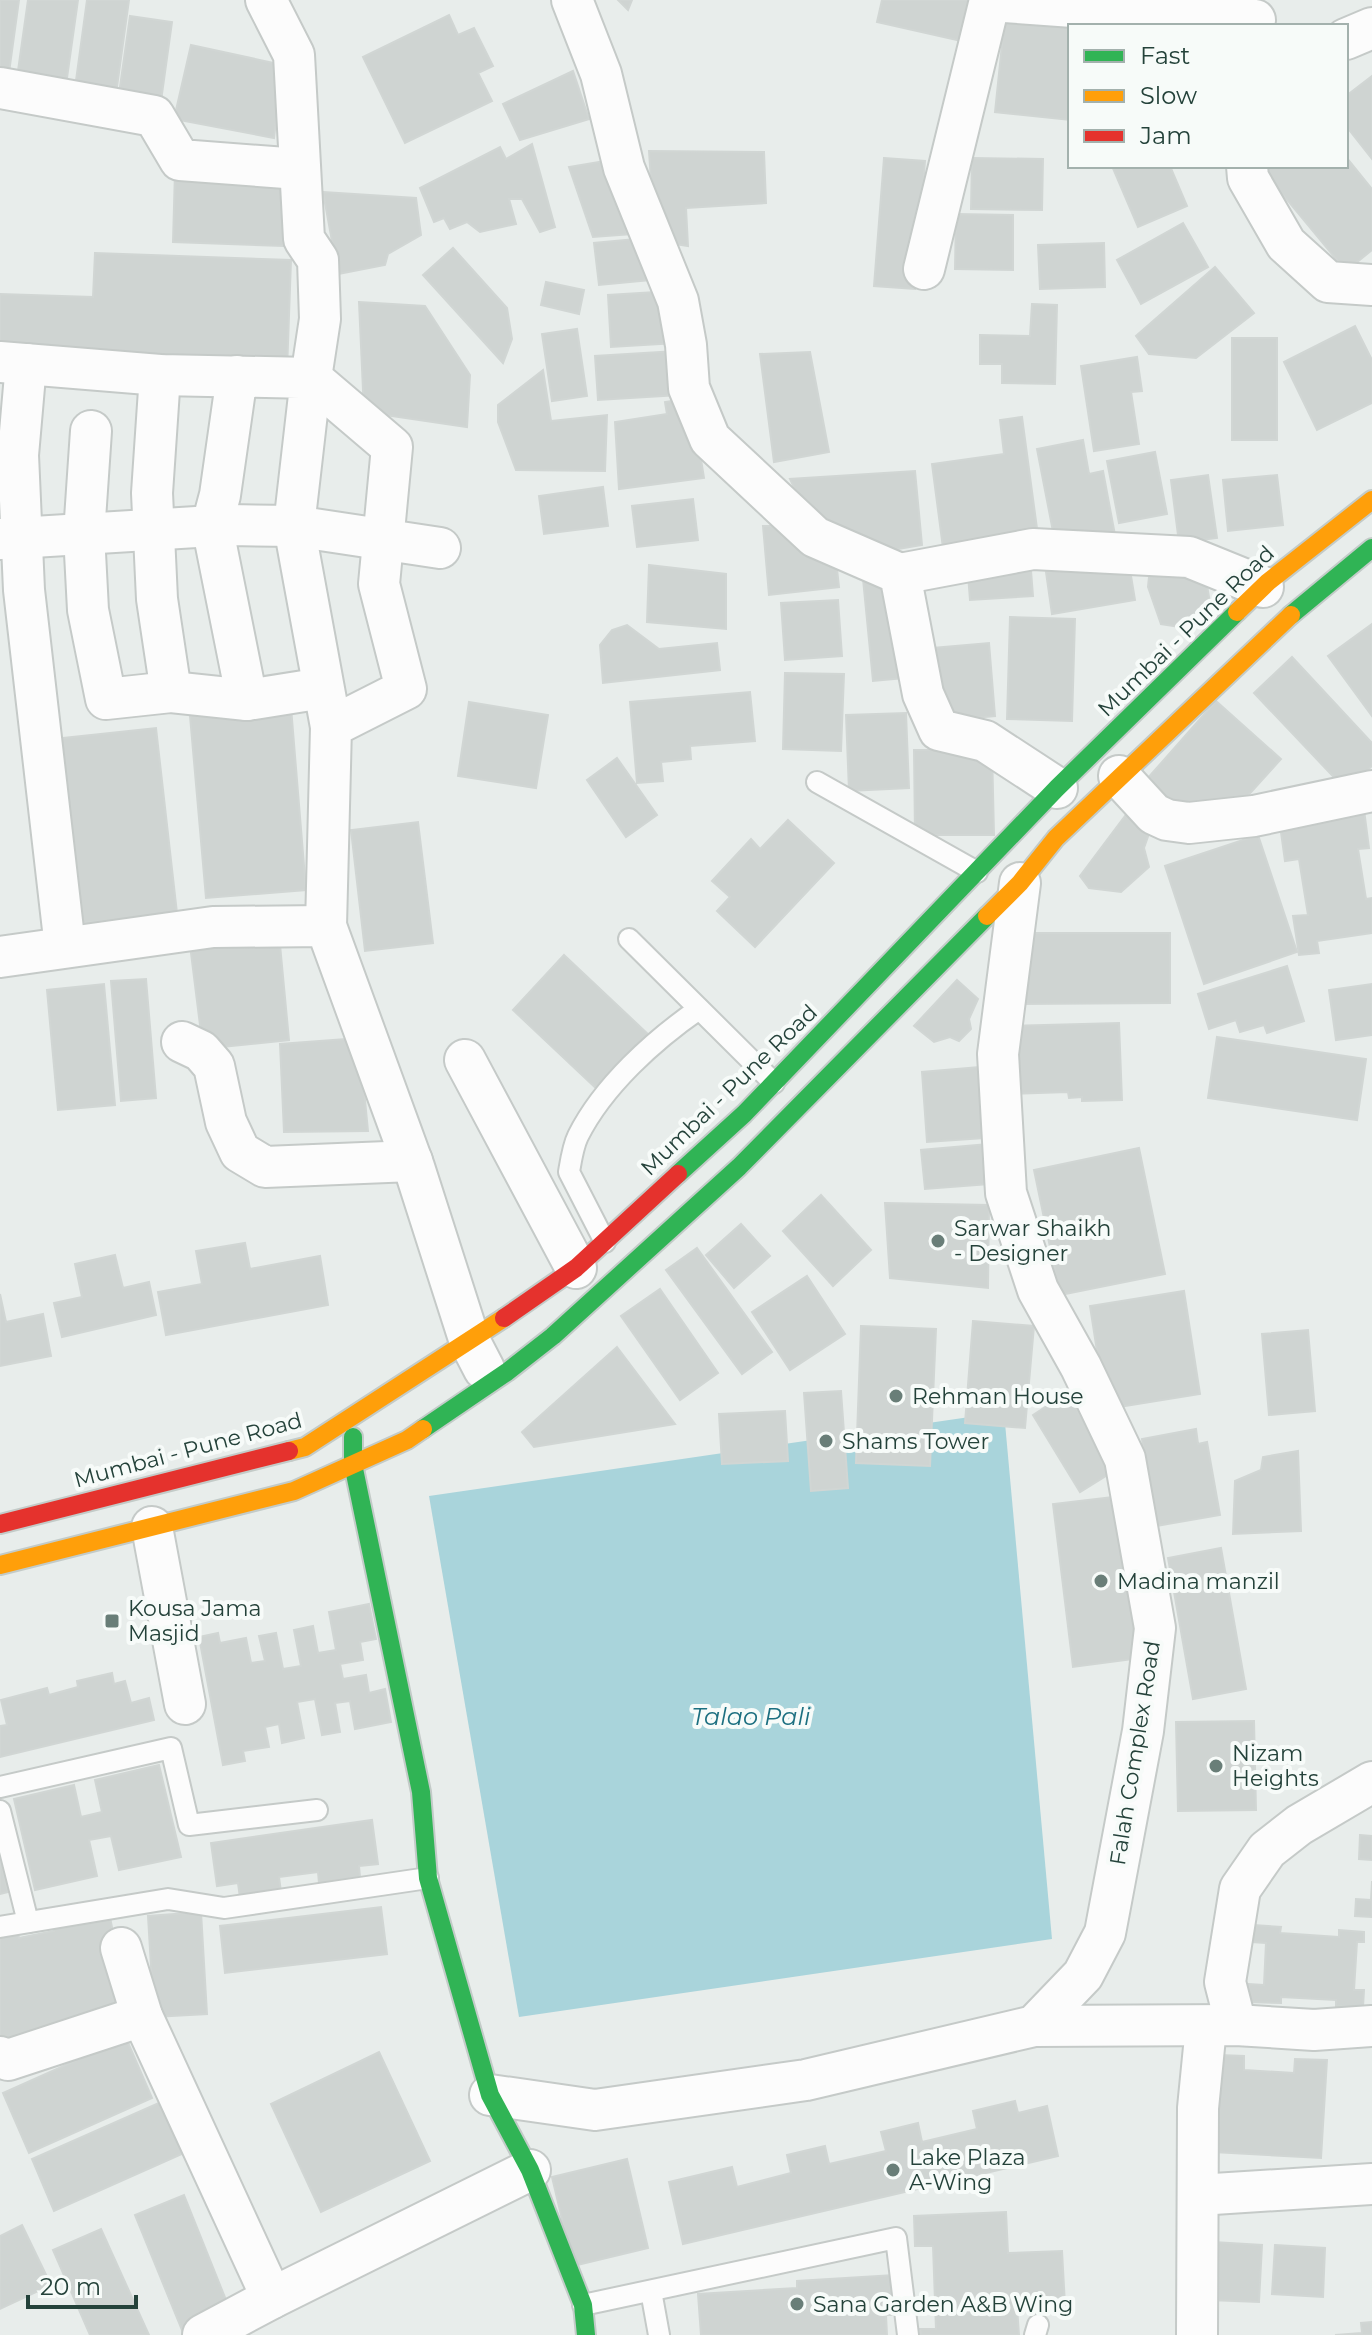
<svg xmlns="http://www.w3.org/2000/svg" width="1372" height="2335" font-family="Montserrat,sans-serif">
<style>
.water{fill:#a9d4db}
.building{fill:#cfd4d2;stroke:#d1d6d4;stroke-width:2}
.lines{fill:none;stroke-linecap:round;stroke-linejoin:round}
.lane-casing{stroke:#c5cac8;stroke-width:24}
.street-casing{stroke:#c5cac8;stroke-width:44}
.fast-casing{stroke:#c3cbc8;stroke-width:22}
.slow-casing{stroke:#c3cbc8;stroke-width:22}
.jam-casing{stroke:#c3cbc8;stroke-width:22}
.lane{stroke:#fcfcfc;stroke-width:20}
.street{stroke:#fcfcfc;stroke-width:40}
.fast{stroke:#30b455;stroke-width:18}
.slow{stroke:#ff9f0a;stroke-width:18}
.jam{stroke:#e5322d;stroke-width:18}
.poi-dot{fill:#697e78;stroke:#f7fbf9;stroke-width:3}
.labels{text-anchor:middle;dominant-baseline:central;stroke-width:8;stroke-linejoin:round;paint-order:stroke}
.street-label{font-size:22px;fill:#24423a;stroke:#f7fbf9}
.poi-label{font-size:22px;fill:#24423a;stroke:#f7fbf9;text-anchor:start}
.water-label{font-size:24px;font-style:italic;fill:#1c6f80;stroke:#f7fbf9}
</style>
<rect width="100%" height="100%" fill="#e8edeb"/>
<polygon class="water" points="1004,1412 1052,1939 519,2017 429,1496"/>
<g class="building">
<polygon points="0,0 19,0 8,80 0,79"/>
<polygon points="28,0 78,0 65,92 16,85"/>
<polygon points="87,0 129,0 116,94 75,88"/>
<polygon points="618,0 632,0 628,10"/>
<polygon points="882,0 975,0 966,42 877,22"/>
<polygon points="449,15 458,35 474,28 493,66 478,73 492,101 405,143 363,57"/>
<polygon points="130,16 172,22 161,101 119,94"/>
<polygon points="1005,16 1070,26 1070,120 995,112"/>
<polygon points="191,45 283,65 274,138 174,119"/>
<polygon points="573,71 589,119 520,140 503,104"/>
<polygon points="1372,76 1372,159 1346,126 1346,96"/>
<polygon points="532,144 555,227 540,232 522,199 509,199 516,224 480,232 467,222 450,229 444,218 434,222 420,188 500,147 506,159"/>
<polygon points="649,151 764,152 766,203 686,208 688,246 655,241"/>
<polygon points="1346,157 1372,189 1372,250 1346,271 1259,166 1346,166"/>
<polygon points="884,158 925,161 915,289 874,286"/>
<polygon points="972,158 1043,159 1042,210 971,209"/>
<polygon points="616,159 645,233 593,237 569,167"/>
<polygon points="1112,166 1170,166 1187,206 1138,227"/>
<polygon points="175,171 285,174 283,246 173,242"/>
<polygon points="323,192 416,198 421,235 388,254 385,265 338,274"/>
<polygon points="956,214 1013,215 1013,270 955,269"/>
<polygon points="1183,223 1208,267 1141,304 1117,260"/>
<polygon points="646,238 650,280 599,285 594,243"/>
<polygon points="1104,243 1105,287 1040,289 1038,245"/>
<polygon points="453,248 507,308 512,339 503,363 423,275"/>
<polygon points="95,253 291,260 287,371 0,361 0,294 93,297"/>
<polygon points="1215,267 1254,313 1196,358 1149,354 1136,336"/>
<polygon points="546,282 584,290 579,314 541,305"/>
<polygon points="672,291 676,343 611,347 608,295"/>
<polygon points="359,302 425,306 470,375 467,427 364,412"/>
<polygon points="1032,304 1057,305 1055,384 1002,383 1002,364 980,364 980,335 1030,336"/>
<polygon points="1355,326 1372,360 1372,403 1317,430 1284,362"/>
<polygon points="577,329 587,396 552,401 542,334"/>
<rect x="1232" y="338" width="45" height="102"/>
<polygon points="676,351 679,395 598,400 595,356"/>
<polygon points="810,352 829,452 774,462 760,354"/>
<polygon points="1137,357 1142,391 1131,392 1139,444 1094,451 1081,366"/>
<polygon points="543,370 551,421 607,415 605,471 516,470 498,422 498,405"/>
<polygon points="691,398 704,478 619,489 615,422 667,414 665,402"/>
<polygon points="1022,417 1038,536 943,548 932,464 1004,454 1000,420"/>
<polygon points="1083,440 1089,474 1103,471 1115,535 1056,547 1037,449"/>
<polygon points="1155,452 1167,514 1119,523 1107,461"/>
<polygon points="915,471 922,545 869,554 808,517 790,479"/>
<polygon points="1208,475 1217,538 1179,543 1171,480"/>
<polygon points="1277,475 1283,525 1228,531 1223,480"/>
<polygon points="603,487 608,526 544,534 539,496"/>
<polygon points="693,499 698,540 637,547 632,506"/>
<polygon points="763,526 782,526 837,569 839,587 769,595"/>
<polygon points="1030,558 1033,596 970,600 967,562"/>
<polygon points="1128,558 1135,600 1052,614 1046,572"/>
<polygon points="649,565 726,574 726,629 647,622"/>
<polygon points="1150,567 1206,579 1211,609 1186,628 1161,624 1148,587"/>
<polygon points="894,577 904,678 873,681 863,579"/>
<polygon points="838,600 842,656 785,660 781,603"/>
<polygon points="1010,617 1075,619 1072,721 1007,719"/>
<polygon points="1372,624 1372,716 1328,656"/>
<polygon points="627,625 659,649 717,643 720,670 603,683 600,645 612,630"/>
<polygon points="989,643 995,716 939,721 933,648"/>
<polygon points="1292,657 1372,743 1372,766 1346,790 1254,693"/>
<polygon points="785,673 844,674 841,751 783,749"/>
<polygon points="750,692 755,741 690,746 691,759 661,762 663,781 637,783 630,702"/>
<polygon points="1216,701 1281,759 1234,811 1183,811 1147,779"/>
<polygon points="469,702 548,715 536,788 458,776"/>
<polygon points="291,707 306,890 206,898 190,716"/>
<polygon points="906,713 909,788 849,791 846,715"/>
<polygon points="156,728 177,913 65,925 45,740"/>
<polygon points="914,750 992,750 994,835 915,835"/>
<polygon points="617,758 657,815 626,837 587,780"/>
<polygon points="1363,802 1369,848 1358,849 1366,899 1372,898 1372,933 1317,941 1319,953 1299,955 1293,916 1308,915 1299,859 1285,861 1280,825"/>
<polygon points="1131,808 1151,828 1144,848 1149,867 1121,892 1089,888 1080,876"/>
<polygon points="788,820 834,863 755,947 717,911 730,897 712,881 751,839 760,849"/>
<polygon points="418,822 433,943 365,951 351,830"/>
<polygon points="1258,835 1297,952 1204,984 1165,866"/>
<polygon points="1016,933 1170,933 1170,1003 1016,1004"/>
<polygon points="279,934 289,1040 203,1049 189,937"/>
<polygon points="564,955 650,1036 599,1091 513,1010"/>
<polygon points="1287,966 1304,1021 1267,1033 1264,1025 1240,1032 1236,1020 1209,1029 1198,994"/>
<polygon points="146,979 156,1098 121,1101 111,981"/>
<polygon points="957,980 978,999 969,1019 971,1029 959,1041 950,1037 934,1042 914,1026"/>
<polygon points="104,984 115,1105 58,1110 47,990"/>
<polygon points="1372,984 1372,1035 1336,1040 1329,990"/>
<polygon points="1119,1023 1122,1100 1082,1101 1082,1097 1069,1098 1068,1092 1011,1094 1010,1026"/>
<polygon points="1217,1037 1366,1059 1357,1120 1208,1098"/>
<polygon points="359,1038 368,1131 284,1132 280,1044"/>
<polygon points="979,1067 984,1138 927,1142 922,1072"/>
<polygon points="999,1143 1002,1183 925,1189 921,1150"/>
<polygon points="1139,1148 1165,1274 1060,1295 1034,1170"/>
<polygon points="821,1195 871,1250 833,1286 783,1231"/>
<polygon points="885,1203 989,1205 988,1288 890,1278"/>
<polygon points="741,1224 770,1256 734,1288 706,1255"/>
<polygon points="245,1243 250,1269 320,1256 328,1305 166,1335 158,1292 202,1284 196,1251"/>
<polygon points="697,1248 772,1352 742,1374 666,1270"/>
<polygon points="115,1255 123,1288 149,1282 156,1315 62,1337 54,1303 82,1297 75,1264"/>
<polygon points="807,1276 845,1334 790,1370 752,1312"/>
<polygon points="660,1289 718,1373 680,1400 621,1316"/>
<polygon points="1184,1291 1200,1394 1106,1409 1090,1306"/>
<polygon points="0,1294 6,1322 43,1314 51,1356 0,1366"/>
<polygon points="973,1321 1034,1326 1025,1428 965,1423"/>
<polygon points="861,1326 936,1329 930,1466 856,1463"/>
<polygon points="1308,1330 1315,1411 1269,1415 1262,1334"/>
<polygon points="617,1347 675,1424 534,1447 522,1432"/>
<polygon points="841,1391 848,1488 811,1491 804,1393"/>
<polygon points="1067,1393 1114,1471 1080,1492 1033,1415"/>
<polygon points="785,1411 788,1461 722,1464 719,1414"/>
<polygon points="1196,1429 1198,1444 1207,1442 1220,1515 1156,1526 1142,1439"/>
<polygon points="1298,1451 1301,1531 1233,1534 1235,1481 1261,1470 1263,1457"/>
<polygon points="1129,1495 1149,1657 1073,1667 1053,1504"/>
<polygon points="1221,1548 1246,1689 1193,1699 1168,1558"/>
<polygon points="369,1604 376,1639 360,1642 363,1660 340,1664 343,1679 366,1675 369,1693 385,1689 391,1722 355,1729 350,1701 335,1703 340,1732 322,1735 315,1699 297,1702 304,1738 282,1743 279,1724 265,1727 269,1747 243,1751 245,1761 223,1765 199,1637 218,1633 220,1643 246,1638 251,1663 265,1661 259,1636 276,1633 283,1669 301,1666 294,1630 313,1626 318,1653 336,1650 329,1612"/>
<polygon points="112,1673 114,1684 125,1681 131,1703 149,1698 154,1720 0,1757 0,1726 7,1725 1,1700 47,1688 49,1695 78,1687 77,1681"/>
<polygon points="1254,1721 1256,1810 1178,1811 1176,1722"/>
<polygon points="159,1765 181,1857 119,1870 111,1836 89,1840 97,1876 35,1890 14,1799 74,1785 81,1817 102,1812 95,1780"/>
<polygon points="372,1820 378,1864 359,1866 360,1877 319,1883 318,1872 279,1877 281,1892 240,1898 238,1883 217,1886 211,1843"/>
<polygon points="1360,1835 1372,1836 1372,1860 1359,1859"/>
<polygon points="0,1856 8,1892 0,1894"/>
<polygon points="1372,1881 1372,1917 1355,1916 1356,1899 1371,1900"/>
<polygon points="381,1907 387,1954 225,1973 220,1926"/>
<polygon points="109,1912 130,2020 45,2037 0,2040 0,1934 17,1930 19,1938 54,1931 53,1924"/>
<polygon points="201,1912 207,2014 154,2017 148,1916"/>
<polygon points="1253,1925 1281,1927 1280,1933 1339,1937 1339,1930 1364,1932 1364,1942 1357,1942 1354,1990 1364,1990 1363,2007 1336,2006 1336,2000 1281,1997 1281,2003 1249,2002 1249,1984 1264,1985 1266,1943 1252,1942"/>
<polygon points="126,2038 152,2098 29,2153 3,2093"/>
<polygon points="379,2052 430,2161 321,2212 271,2104"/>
<polygon points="1219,2055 1244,2056 1244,2070 1294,2073 1295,2059 1327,2060 1321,2158 1214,2152"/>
<polygon points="170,2098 193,2149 54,2211 32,2159"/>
<polygon points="1015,2101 1018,2113 1047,2106 1058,2156 683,2244 669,2182 732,2167 737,2187 791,2173 787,2155 825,2146 829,2164 886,2151 881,2132 918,2123 922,2142 977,2129 973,2111"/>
<polygon points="627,2159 648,2248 573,2266 552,2177"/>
<polygon points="184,2195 232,2315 184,2335 135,2215"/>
<polygon points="1006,2212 1008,2253 1062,2251 1065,2305 1017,2307 1019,2335 921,2335 920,2329 936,2329 933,2246 915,2246 914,2216"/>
<polygon points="22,2225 51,2285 0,2309 0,2236"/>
<polygon points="101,2229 149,2335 90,2335 53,2250"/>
<polygon points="1213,2242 1262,2245 1259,2302 1210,2300"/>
<polygon points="1275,2245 1325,2248 1323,2297 1272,2294"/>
<polygon points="894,2275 897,2315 886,2315 887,2335 701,2335 698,2294 797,2288 797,2281"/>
<polygon points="1372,2322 1372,2335 1335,2335 1362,2333 1361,2323"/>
</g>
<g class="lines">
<defs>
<g id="lane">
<polyline points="817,782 977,872"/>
<polyline points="629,939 774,1083"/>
<path d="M605,1242L569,1172C571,1160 573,1146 578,1136C603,1086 654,1040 699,1009"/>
<polyline points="0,1787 171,1748 189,1825 317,1810"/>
<polyline points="0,1811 28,1922"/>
<polyline points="0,1927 168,1899 224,1908 428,1878"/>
<polyline points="651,2291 659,2335"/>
<polyline points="583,2305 896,2238 908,2335"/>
<polyline points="1035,2335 1038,2325"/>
</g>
<g id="street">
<polyline points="266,0 294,55 304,239 318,260 320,319 311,378 392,447 379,584 406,689 331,727 326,926"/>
<polyline points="572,0 601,74 624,168 678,301 686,345 689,388 710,439 815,537 900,574 923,694 939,730 985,741 1057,788"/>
<polyline points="990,1 1255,20"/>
<polyline points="1346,39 1372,28"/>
<polyline points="0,88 154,116 180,160 299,169"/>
<polyline points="1247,166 1248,178 1286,244 1328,282 1372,285"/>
<polyline points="924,269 990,0"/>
<polyline points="0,362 160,375 311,378 294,526 331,727"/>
<polyline points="26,364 18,455 24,590 65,947"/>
<polyline points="160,375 152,493 157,599 171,692"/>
<polyline points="237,376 220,495 212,525 247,700"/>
<polyline points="91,431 84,534 88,610 106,699 171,692 247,700 323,688"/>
<polyline points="0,539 229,525 294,526 440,548"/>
<polyline points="900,574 1033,549 1189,557 1263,587"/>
<polyline points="1119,776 1154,814 1167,820 1189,823 1254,816 1372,791"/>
<polyline points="0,957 213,927 326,926 414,1167 470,1342 484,1369"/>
<polyline points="182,1042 201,1051 214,1066 226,1122 240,1152 265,1167 412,1161"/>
<polyline points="465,1060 576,1268"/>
<polyline points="152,1527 185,1704"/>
<polyline points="121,1948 142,2016 272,2298"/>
<polyline points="1236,2025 1225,1982 1240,1889 1267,1850 1299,1825 1372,1782"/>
<polyline points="1034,2026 1236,2025 1314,2030 1372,2026"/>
<polyline points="0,2057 8,2060 142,2016"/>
<polyline points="490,2095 595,2110 806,2080 1034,2026 1083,1975 1105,1933 1143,1731 1155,1628 1125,1459 1081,1367 1038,1290 1006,1193 998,1054 1020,883"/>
<polyline points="1198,2195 1372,2184"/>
<polyline points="203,2335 272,2298 530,2170"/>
<polyline points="1197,2335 1198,2108 1206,2027"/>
</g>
<g id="fast">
<polyline points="1291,615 1372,548"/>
<polyline points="678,1174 744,1114 1057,788 1237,612"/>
<polyline points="423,1429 507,1372 553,1336 739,1167 987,916"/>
<polyline points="353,1437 353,1464 421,1792 428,1878 490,2095 530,2170 583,2305 586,2335"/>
</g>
<g id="slow">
<polyline points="1237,612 1268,582 1372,500"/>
<polyline points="987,916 1020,883 1056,838 1291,615"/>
<polyline points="289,1451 305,1447 504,1318"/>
<polyline points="0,1565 294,1491 407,1440 423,1429"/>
</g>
<g id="jam">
<polyline points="504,1318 576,1268 678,1174"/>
<polyline points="0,1524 289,1451"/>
</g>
</defs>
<use href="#lane" class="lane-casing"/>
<use href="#street" class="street-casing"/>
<use href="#fast" class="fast-casing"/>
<use href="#slow" class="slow-casing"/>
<use href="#jam" class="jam-casing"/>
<use href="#lane" class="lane"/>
<use href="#street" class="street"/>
<use href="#fast" class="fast"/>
<use href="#slow" class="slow"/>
<use href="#jam" class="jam"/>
</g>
<g class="poi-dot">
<circle cx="938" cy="1241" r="8"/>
<circle cx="896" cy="1396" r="8"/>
<circle cx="826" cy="1441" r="8"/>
<circle cx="1101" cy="1581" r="8"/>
<rect x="104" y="1613" width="16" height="16" rx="4"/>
<circle cx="1216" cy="1766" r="8"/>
<circle cx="893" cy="2170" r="8"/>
<circle cx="797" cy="2304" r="8"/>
</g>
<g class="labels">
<g class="street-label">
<text transform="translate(1186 631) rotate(-44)">Mumbai - Pune Road</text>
<text transform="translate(729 1090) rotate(-44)">Mumbai - Pune Road</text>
<text transform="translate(188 1450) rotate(-15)">Mumbai - Pune Road</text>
<text transform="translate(1135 1753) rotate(-81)">Falah Complex Road</text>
</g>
<g class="poi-label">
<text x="954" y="1228">Sarwar Shaikh<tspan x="954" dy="25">- Designer</tspan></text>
<text x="912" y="1396">Rehman House</text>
<text x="842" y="1441">Shams Tower</text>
<text x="1117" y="1581">Madina manzil</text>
<text x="128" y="1608">Kousa Jama<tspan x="128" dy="25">Masjid</tspan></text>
<text x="1232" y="1753">Nizam<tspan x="1232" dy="25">Heights</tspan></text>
<text x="909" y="2157">Lake Plaza<tspan x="909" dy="25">A-Wing</tspan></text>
<text x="813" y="2304">Sana Garden A&amp;B Wing</text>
</g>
<g class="water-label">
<text x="751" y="1716">Talao Pali</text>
</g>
</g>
<rect x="1068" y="24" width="280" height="144" fill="#f7fbf9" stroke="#a3b1ad" stroke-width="2"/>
<rect x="1084" y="50" width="40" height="12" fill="#30b455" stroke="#a3b1ad" stroke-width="2"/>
<text x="1140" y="64" font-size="24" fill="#24423a">Fast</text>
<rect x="1084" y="90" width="40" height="12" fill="#ff9f0a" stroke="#a3b1ad" stroke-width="2"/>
<text x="1140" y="104" font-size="24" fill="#24423a">Slow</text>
<rect x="1084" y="130" width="40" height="12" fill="#e5322d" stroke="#a3b1ad" stroke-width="2"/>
<text x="1140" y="144" font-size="24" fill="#24423a">Jam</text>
<path d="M28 2295v12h108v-12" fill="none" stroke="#24423a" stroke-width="4"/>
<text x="40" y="2295" font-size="24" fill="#24423a" stroke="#f7fbf9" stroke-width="6" paint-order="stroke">20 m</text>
</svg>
